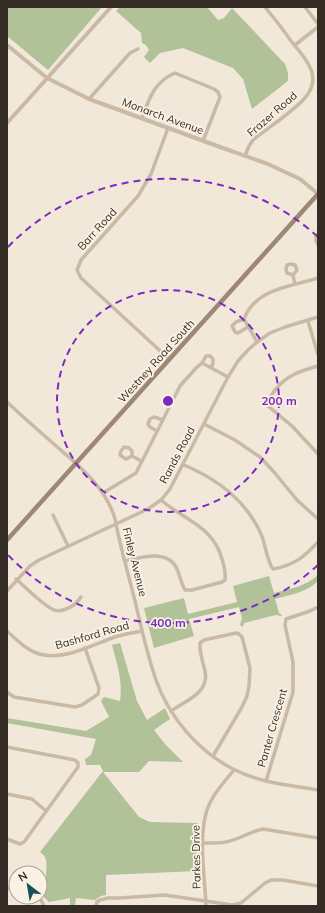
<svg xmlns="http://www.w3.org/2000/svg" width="325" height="913" font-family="Mulish,sans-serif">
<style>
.park{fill:#b1c198}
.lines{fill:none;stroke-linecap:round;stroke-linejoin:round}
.minor{stroke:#cab9a4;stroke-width:3.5}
.tertiary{stroke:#cab9a4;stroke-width:4}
.secondary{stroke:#9e8776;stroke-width:4.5}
.ring{fill:none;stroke:#7b2cbf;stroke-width:2;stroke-dasharray:7 5}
.labels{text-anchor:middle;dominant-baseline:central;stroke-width:3.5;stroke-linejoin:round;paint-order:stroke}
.street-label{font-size:11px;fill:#362c26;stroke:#faf2e5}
.centre{fill:#7b2cbf;stroke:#faf2e5;stroke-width:2}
.ring-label{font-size:12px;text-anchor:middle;font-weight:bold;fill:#7b2cbf;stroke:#faf2e5;stroke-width:3.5;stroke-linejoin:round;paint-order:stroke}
</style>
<rect width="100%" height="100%" fill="#f2e8d9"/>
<g class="park">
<polygon points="7,7 102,7 48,70 7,36"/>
<polygon points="120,7 207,7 218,20 224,18 232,8 285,64 288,73 288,81 252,109 243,79 233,68 183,48 160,53 150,63 144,57 149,50 146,45 142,43 141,33 116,11"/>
<path d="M318,575V581C307,592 290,595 275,599L279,613L282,615L281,616L276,615L244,623L243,627L240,625L242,618L239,607L189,619L194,636L154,648L144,608L184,598L188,614L237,602L233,586L269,576L274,593C290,589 306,586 318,575Z"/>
<path d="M120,643L137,701L147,720L165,708L170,719L154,730L165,744L183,762L149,761L139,772H103L139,817L150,822L198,823L196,838L197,871L106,875V895L101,896L95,900L76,898L75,906H70V898L49,902L42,895C44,886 49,866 45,857C45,856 41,853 40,852L103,771L100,765H86L85,759L91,755L96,739L7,723V718L86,731L109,717L101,701L104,697L120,701C123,681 117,664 112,645Z"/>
</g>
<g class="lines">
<g class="minor">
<polyline points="305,7 318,24"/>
<polyline points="295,45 318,27"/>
<polyline points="89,99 130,53 138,49"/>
<path d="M142,118C149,99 154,82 175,73L214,89L218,92L220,97L203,141"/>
<polyline points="168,128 151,174 138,196 81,260 77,270 81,278 169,359"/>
<path d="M245,156L249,146L253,140C269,127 290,114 304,99C324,77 306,59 291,41C283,29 274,18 265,7"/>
<polyline points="318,234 316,236 316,241 318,245"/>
<polyline points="293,275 287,273 286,269 287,265 291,264 295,265 297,270 293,275 295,284"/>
<polyline points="244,319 257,342"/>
<polyline points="308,321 318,355"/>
<path d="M248,327L238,333L235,332L232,326L236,322L244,319C256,288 290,287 318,278"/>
<polyline points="202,363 228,377"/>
<path d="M318,366C300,371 287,375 275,390C271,396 268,399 268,406L292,426L318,454"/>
<path d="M7,402C23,417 39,431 55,445C79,466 106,487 115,519C120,546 128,573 135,601C141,627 147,654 156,680C169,717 198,751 233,769C260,783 289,785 318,790"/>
<polyline points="204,424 235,440 260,457 274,472 297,500 318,519"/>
<polyline points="157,431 150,427 148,424 150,419 154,417 163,420"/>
<polyline points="132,456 132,451 129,448 124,447 121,451 120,455 126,459 132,456 141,461"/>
<path d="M184,465C217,479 246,500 261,534C266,545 266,559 273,569C295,565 304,557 318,542"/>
<polyline points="103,493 136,473 180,386 196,368 202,363 206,356 210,356 213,359 213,363 211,368"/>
<polyline points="53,515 68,546"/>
<path d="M125,561C142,557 168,549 177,569C180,576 181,583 185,590H192L222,582L225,580C226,572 224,566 222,559C213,526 184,520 161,500"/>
<path d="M16,579C24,586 45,607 54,610C64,613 76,605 81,597"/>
<polyline points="7,591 30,566 39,560 148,509 161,500 170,489 228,377 238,361 248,350 257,342 270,333 285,327 318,317"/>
<path d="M7,631C17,640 26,650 39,654C64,661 92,645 115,637C124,634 133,633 142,631"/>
<polyline points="7,692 14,697 75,707 82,705 98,694 99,688 85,648"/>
<path d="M171,711C185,701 210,693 205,671C203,662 199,652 200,643L204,640L236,633L239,634L242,637L250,668L249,686L247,696L242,707L213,756"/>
<polyline points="7,747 75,760 78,763 78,767 24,842 20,844 7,839"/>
<polyline points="266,781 293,692 293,662 285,625 286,619 310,611 318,607"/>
<polyline points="7,794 32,799 46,811"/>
<path d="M203,843C213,843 223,844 233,840C243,837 252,831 263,829L318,838"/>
<polyline points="7,888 16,891"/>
<polyline points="34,897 41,900 44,906"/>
<polyline points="96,906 97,902 100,900 108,898 119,898 165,895 232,905 241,903 265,883 271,880 283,880 318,886"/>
<path d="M206,906C205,878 198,837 207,810C212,795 224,782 234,770"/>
</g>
<g class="tertiary">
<polyline points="7,45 47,78 89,99 220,147 268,164 300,179 318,194"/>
<polyline points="7,123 111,7"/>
</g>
<polyline class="secondary" points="7,540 318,194"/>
</g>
<g class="ring">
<circle cx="168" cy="401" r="111"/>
<path d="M318 565A222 222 0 0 1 8 555M8 247A222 222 0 0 1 318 237"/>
</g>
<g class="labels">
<g class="street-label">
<text transform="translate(272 114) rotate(-41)">Frazer Road</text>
<text transform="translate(163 116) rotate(20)">Monarch Avenue</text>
<text transform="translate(97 229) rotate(-48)">Barr Road</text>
<text transform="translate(156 361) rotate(-48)">Westney Road South</text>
<text transform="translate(177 455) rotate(-62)">Rands Road</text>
<text transform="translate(135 562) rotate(76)">Finley Avenue</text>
<text transform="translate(92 635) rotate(-16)">Bashford Road</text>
<text transform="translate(272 728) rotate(-74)">Panter Crescent</text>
<text transform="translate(196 857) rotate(-91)">Parkes Drive</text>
</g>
</g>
<circle cx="168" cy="401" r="6" class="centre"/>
<g class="ring-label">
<text x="279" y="405">200 m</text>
<text x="168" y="627">400 m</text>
</g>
<rect width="325" height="913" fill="none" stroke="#362c26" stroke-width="16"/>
<g transform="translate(28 885) rotate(329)"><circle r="19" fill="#faf2e5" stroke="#aca399"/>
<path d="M0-3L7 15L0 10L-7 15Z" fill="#1a5058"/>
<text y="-6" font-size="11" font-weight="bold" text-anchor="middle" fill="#362c26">N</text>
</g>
</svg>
